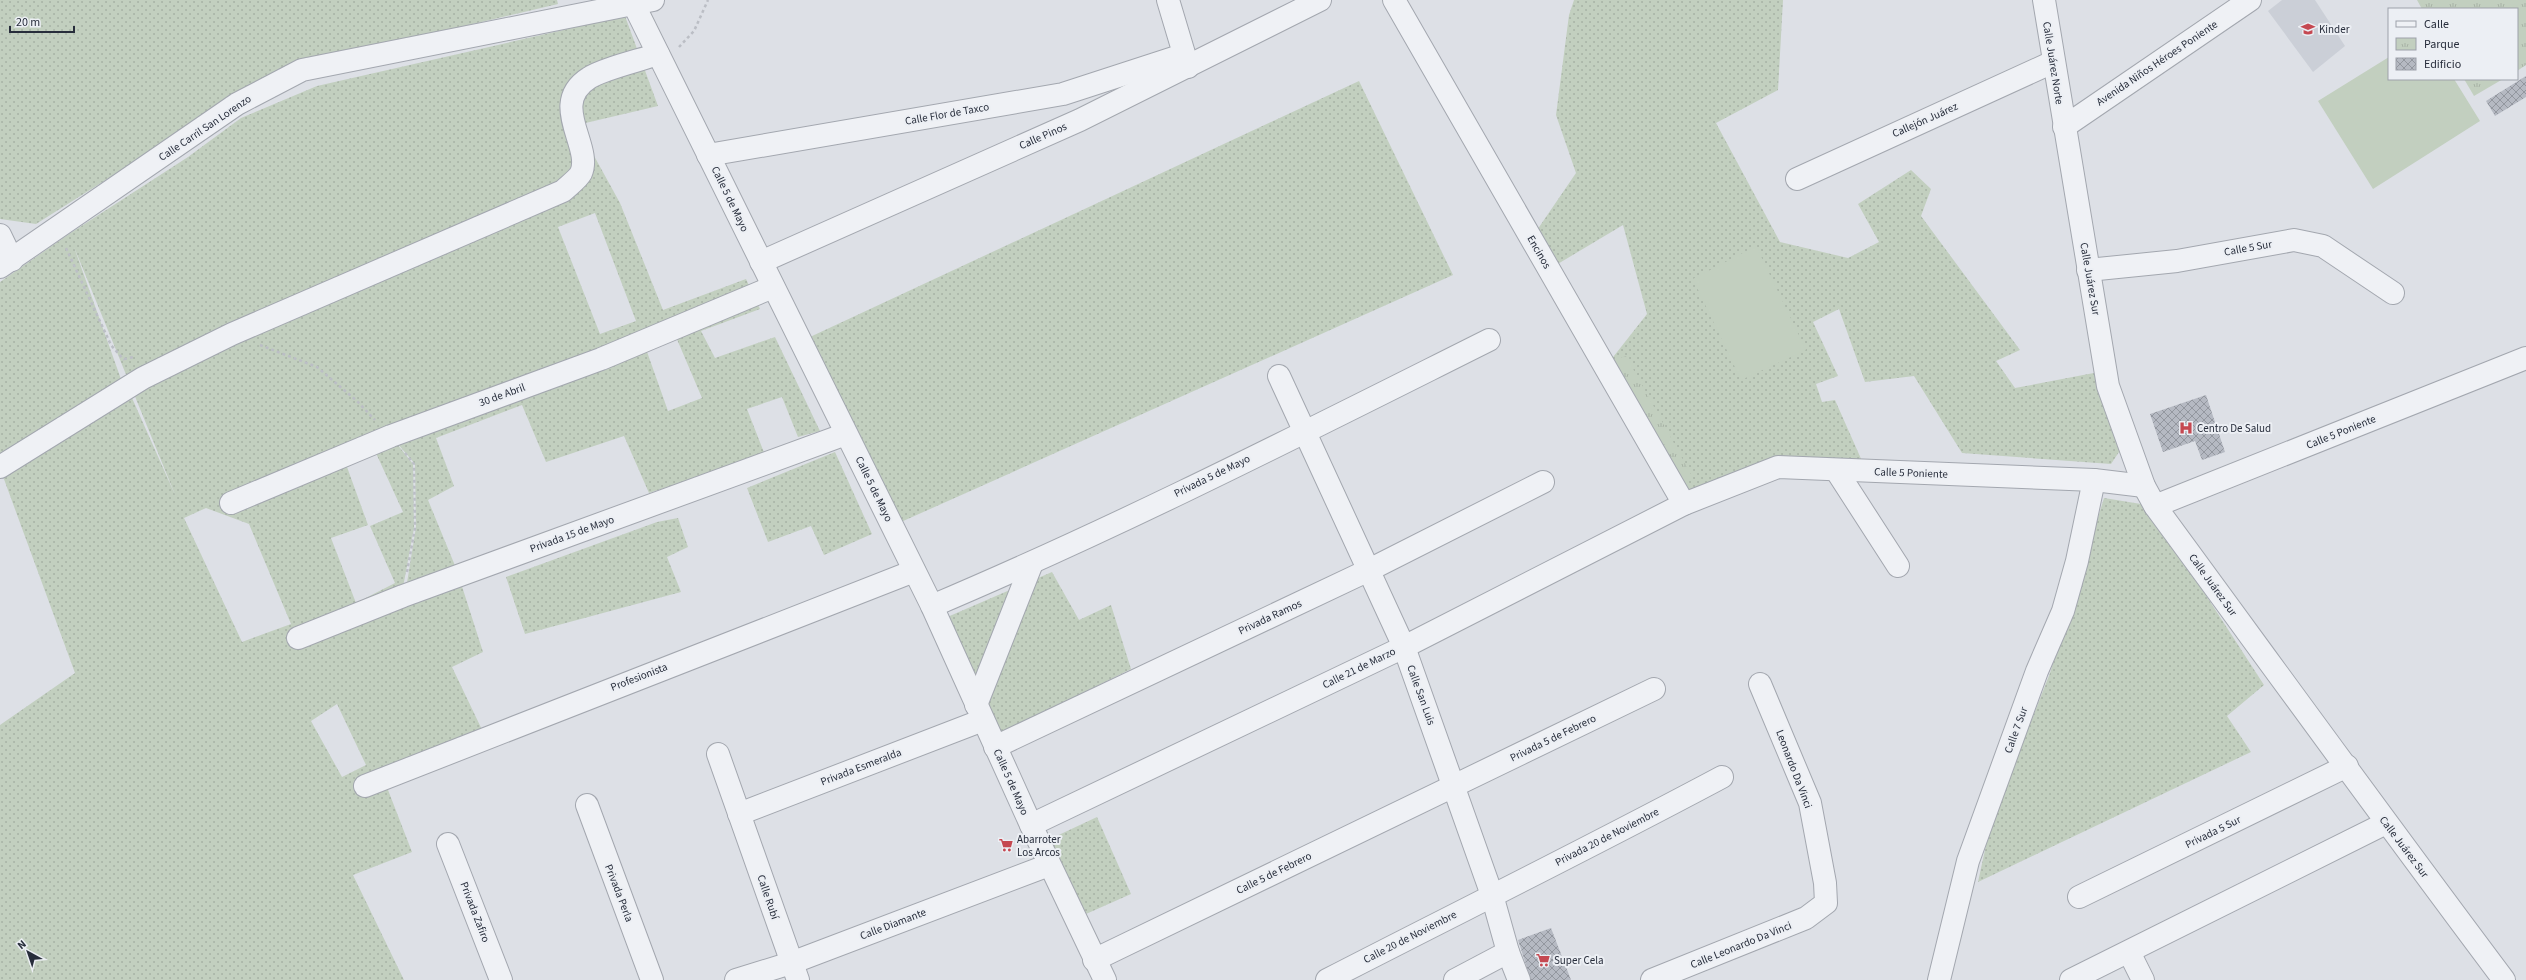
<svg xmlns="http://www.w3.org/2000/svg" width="2526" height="980" font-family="'Source Sans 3',sans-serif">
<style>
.built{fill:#cbcfd7}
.grass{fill:url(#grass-dots);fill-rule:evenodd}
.park{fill:url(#park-tufts)}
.pitch{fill:#c2cfbf}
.building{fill:url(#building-cross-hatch)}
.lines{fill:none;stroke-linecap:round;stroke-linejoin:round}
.minor-casing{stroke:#a3a7af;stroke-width:24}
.path{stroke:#bbbec5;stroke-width:2.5;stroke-dasharray:3 3;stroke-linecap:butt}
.minor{stroke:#eff1f5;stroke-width:22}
.labels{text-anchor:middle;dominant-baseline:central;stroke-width:4;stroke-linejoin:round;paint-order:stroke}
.poi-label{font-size:11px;fill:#272d3b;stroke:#eceff4;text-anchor:start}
.street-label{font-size:11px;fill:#272d3b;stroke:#eceff4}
</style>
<defs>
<pattern id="grass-dots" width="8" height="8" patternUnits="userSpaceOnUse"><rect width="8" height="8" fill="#c2cfbf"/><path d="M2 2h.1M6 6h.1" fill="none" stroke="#a7b2a5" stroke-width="1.8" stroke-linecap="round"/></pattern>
<pattern id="park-tufts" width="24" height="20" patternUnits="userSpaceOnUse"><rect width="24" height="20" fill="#c2cfbf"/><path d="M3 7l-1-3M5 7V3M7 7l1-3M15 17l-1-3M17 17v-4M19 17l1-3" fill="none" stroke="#a7b2a5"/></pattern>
<pattern id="building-cross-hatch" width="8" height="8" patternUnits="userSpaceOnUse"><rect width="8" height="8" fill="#b5b9c2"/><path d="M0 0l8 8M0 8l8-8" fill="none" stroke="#93979f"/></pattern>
</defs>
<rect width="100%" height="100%" fill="#dde0e6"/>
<polygon class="built" points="2282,0 2315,0 2345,46 2313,72 2268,11"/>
<g class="grass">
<polygon points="0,0 557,0 558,4 388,44 234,99 36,224 0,219"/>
<polygon points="1574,0 1783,0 1778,90 1716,123 1780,242 1848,258 1879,242 1858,204 1911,170 1931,189 1921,216 2020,350 1996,361 2015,388 2099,372 2121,449 2111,464 1962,453 1914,376 1865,382 1839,309 1813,322 1838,376 1816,384 1822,402 1835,400 1862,461 1773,457 1684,495 1610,361 1647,314 1623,225 1551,268 1533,236 1576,173 1556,115 1569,15"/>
<path d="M625,16L658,106L577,125L620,203L663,310L746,279L760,309L701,331L715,358L775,337L820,431L798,437L782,397L747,409L765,455L649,493L624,436L546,462L522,405L436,438L454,486L428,500L456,568L406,589L416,527L415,464L385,429L413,464L414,528L401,598L459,577L483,652L452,667L485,736L383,777L412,852L353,875L404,980H0V725L75,673L1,471L128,389L176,497L74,247L122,382L0,463V282L69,234L188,157L241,118L317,86ZM595,213L636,321L600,334L558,227ZM640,332L676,337L702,398L668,411ZM375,451L403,512L370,526L395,583L356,603L331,538L368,525L347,467ZM206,508L249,524L291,624L242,642L184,518ZM337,704L366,765L342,777L311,721Z"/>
<polygon points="1359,81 1453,275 901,522 810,337"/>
<polygon points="835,452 872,534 824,555 811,526 768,542 747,488"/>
<polygon points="2104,498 2141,504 2152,512 2264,685 2227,716 2251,752 1978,882 1990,827 2050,673"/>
<polygon points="678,518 688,547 667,557 681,592 525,634 506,577 657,522"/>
<polygon points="1052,572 1079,620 1111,605 1131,669 1001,734 945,618"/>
<polygon points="1097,817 1131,894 1086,914 1048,840"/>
</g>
<g class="park">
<polygon points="2417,0 2526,0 2526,65 2517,71 2517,9 2422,9"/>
<polygon points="2464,79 2503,79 2474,96"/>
<polygon points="1626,356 1693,478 1679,487 1610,361"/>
</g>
<g class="pitch">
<polygon points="2389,57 2389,79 2454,79 2480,121 2373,189 2318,101"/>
<polygon points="1756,246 1806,350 1741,380 1693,279"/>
</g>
<g class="building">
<polygon points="2526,76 2526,97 2495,116 2486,101"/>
<polygon points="2206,395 2225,452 2202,460 2195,441 2163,452 2150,414"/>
<polygon points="1551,928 1571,980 1531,980 1518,940"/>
</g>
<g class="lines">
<defs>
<g id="minor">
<polyline points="1168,0 1188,67"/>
<polyline points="1394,0 1684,504"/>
<path d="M2044,0L2108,386L2144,486L2155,506C2271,664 2386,823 2504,980"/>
<polyline points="633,3 932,606 1031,825 1105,980"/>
<polyline points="2064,127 2250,0"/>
<polyline points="708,155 1063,94 1183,55"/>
<polyline points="1797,179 2053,62"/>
<polyline points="0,235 12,260"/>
<polyline points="761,262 1080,120 1320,0"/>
<polyline points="0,267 237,104 302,70 653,0"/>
<polyline points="2088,270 2177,261 2294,240 2323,246 2393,293"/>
<polyline points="1279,376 1404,647 1492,895 1508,952 1519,980"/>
<path d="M0,467L143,378L232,334L563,191C568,186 578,179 581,173C593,146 548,104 589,78C602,69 641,60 658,54"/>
<polyline points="1836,470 1898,566"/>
<polyline points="231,503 391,436 601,359 773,287"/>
<polyline points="2155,506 2526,358"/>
<path d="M932,606C1121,526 1305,432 1489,340"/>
<polyline points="298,638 403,596 846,434"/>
<polyline points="976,705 1032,563"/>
<polyline points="995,747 1369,570 1543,482"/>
<polyline points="718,754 798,980"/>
<polyline points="365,786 914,571"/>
<polyline points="587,805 652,980"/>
<polyline points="739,814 983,720"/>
<polyline points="1031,825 1404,647 1684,504 1778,467 2094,480 2144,486"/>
<polyline points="448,844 501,980"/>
<polyline points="2079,897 2347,766"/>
<polyline points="2129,952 2143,980"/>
<polyline points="1094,960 1654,689"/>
<polyline points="736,980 791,963 1049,865"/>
<path d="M1327,980C1459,912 1591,847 1722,777"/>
<polyline points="1455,980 1508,952"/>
<polyline points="1652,980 1806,918 1826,903 1825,883 1810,803 1760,684"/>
<polyline points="1939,980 1968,861 2037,671 2063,611 2077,561 2094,480"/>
<polyline points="2071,980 2386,823"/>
</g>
</defs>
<use href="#minor" class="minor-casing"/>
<g class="path">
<polyline points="679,47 694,31 708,0"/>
<polyline points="66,248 111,345 124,360"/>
<polyline points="260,345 317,367 357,401 375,420"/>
<polyline points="124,359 134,357"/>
<polyline points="405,453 414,464 415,528 407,572"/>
</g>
<use href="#minor" class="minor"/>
</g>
<defs>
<symbol id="school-bare" viewBox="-9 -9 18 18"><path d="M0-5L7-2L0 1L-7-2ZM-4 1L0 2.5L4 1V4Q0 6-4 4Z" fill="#c54851" stroke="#eceff4" stroke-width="2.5" paint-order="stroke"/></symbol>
<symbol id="hospital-bare" viewBox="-9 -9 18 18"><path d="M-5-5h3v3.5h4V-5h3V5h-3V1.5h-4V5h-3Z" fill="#c54851" stroke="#eceff4" stroke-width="2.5" paint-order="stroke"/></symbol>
<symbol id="supermarket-bare" viewBox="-9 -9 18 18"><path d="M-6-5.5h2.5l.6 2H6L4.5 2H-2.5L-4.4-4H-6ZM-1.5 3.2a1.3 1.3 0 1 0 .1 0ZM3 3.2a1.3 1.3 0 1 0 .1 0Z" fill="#c54851" stroke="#eceff4" stroke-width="2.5" paint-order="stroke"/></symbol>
</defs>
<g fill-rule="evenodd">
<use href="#school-bare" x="2298" y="19" width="20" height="20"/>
<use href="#hospital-bare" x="2176" y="418" width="20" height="20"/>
<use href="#supermarket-bare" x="996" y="835" width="20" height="20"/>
<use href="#supermarket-bare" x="1533" y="950" width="20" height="20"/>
</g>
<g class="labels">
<g class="poi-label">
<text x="2319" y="29">Kinder</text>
<text x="2197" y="428">Centro De Salud</text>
<text x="1017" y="839">Abarroter<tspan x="1017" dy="13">Los Arcos</tspan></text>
<text x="1554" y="960">Super Cela</text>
</g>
<g class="street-label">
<text transform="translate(2053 63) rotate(81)">Calle Juárez Norte</text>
<text transform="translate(2157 63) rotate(-34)">Avenida Niños Héroes Poniente</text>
<text transform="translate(947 114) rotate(-10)">Calle Flor de Taxco</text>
<text transform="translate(1925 120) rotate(-24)">Callejón Juárez</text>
<text transform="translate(205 128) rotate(-34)">Calle Carril San Lorenzo</text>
<text transform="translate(1043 136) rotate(-24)">Calle Pinos</text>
<text transform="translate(730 199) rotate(64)">Calle 5 de Mayo</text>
<text transform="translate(2248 248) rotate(-10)">Calle 5 Sur</text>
<text transform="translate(1539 252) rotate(60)">Encinos</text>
<text transform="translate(2090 279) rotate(80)">Calle Juárez Sur</text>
<text transform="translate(502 395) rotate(-20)">30 de Abril</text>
<text transform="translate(2341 432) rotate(-22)">Calle 5 Poniente</text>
<text transform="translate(1911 473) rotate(2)">Calle 5 Poniente</text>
<text transform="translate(1212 476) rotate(-26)">Privada 5 de Mayo</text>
<text transform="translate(874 489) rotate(64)">Calle 5 de Mayo</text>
<text transform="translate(572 534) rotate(-20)">Privada 15 de Mayo</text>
<text transform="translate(2213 585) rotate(54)">Calle Juárez Sur</text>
<text transform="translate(1270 617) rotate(-25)">Privada Ramos</text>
<text transform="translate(1359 668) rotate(-26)">Calle 21 de Marzo</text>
<text transform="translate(639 677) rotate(-21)">Profesionista</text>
<text transform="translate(1421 695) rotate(70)">Calle San Luis</text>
<text transform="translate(2016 730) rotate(-70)">Calle 7 Sur</text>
<text transform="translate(1553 738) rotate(-26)">Privada 5 de Febrero</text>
<text transform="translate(861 767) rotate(-21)">Privada Esmeralda</text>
<text transform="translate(1794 769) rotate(69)">Leonardo Da Vinci</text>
<text transform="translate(1011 782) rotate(66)">Calle 5 de Mayo</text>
<text transform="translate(2213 832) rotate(-26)">Privada 5 Sur</text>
<text transform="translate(1607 837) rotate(-27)">Privada 20 de Noviembre</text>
<text transform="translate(2404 847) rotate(53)">Calle Juárez Sur</text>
<text transform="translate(1274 873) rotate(-26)">Calle 5 de Febrero</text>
<text transform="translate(619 893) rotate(69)">Privada Perla</text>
<text transform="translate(768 897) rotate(71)">Calle Rubí</text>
<text transform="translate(475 912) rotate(69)">Privada Zafiro</text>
<text transform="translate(893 924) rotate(-21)">Calle Diamante</text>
<text transform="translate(1410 937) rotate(-27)">Calle 20 de Noviembre</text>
<text transform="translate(1741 945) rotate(-22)">Calle Leonardo Da Vinci</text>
</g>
</g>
<rect x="2388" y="8" width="130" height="72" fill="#eceff4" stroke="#9da1aa"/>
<rect x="2396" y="21" width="20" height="6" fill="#eff1f5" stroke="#9da1aa"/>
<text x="2424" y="28" font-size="12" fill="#272d3b">Calle</text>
<rect x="2396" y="38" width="20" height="12" fill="url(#park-tufts)" stroke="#9da1aa"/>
<text x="2424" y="48" font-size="12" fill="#272d3b">Parque</text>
<rect x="2396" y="58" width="20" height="12" fill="url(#building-cross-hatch)" stroke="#9da1aa"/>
<text x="2424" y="68" font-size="12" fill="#272d3b">Edificio</text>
<g transform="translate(28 952) rotate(320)" stroke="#eceff4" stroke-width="3" paint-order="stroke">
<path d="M0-3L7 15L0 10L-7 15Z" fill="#272d3b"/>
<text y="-6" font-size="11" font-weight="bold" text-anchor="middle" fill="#272d3b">N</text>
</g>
<path d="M10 26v6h64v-6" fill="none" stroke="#272d3b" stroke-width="2"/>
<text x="16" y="26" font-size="12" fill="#272d3b" stroke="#eceff4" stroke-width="3" paint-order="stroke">20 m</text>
</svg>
